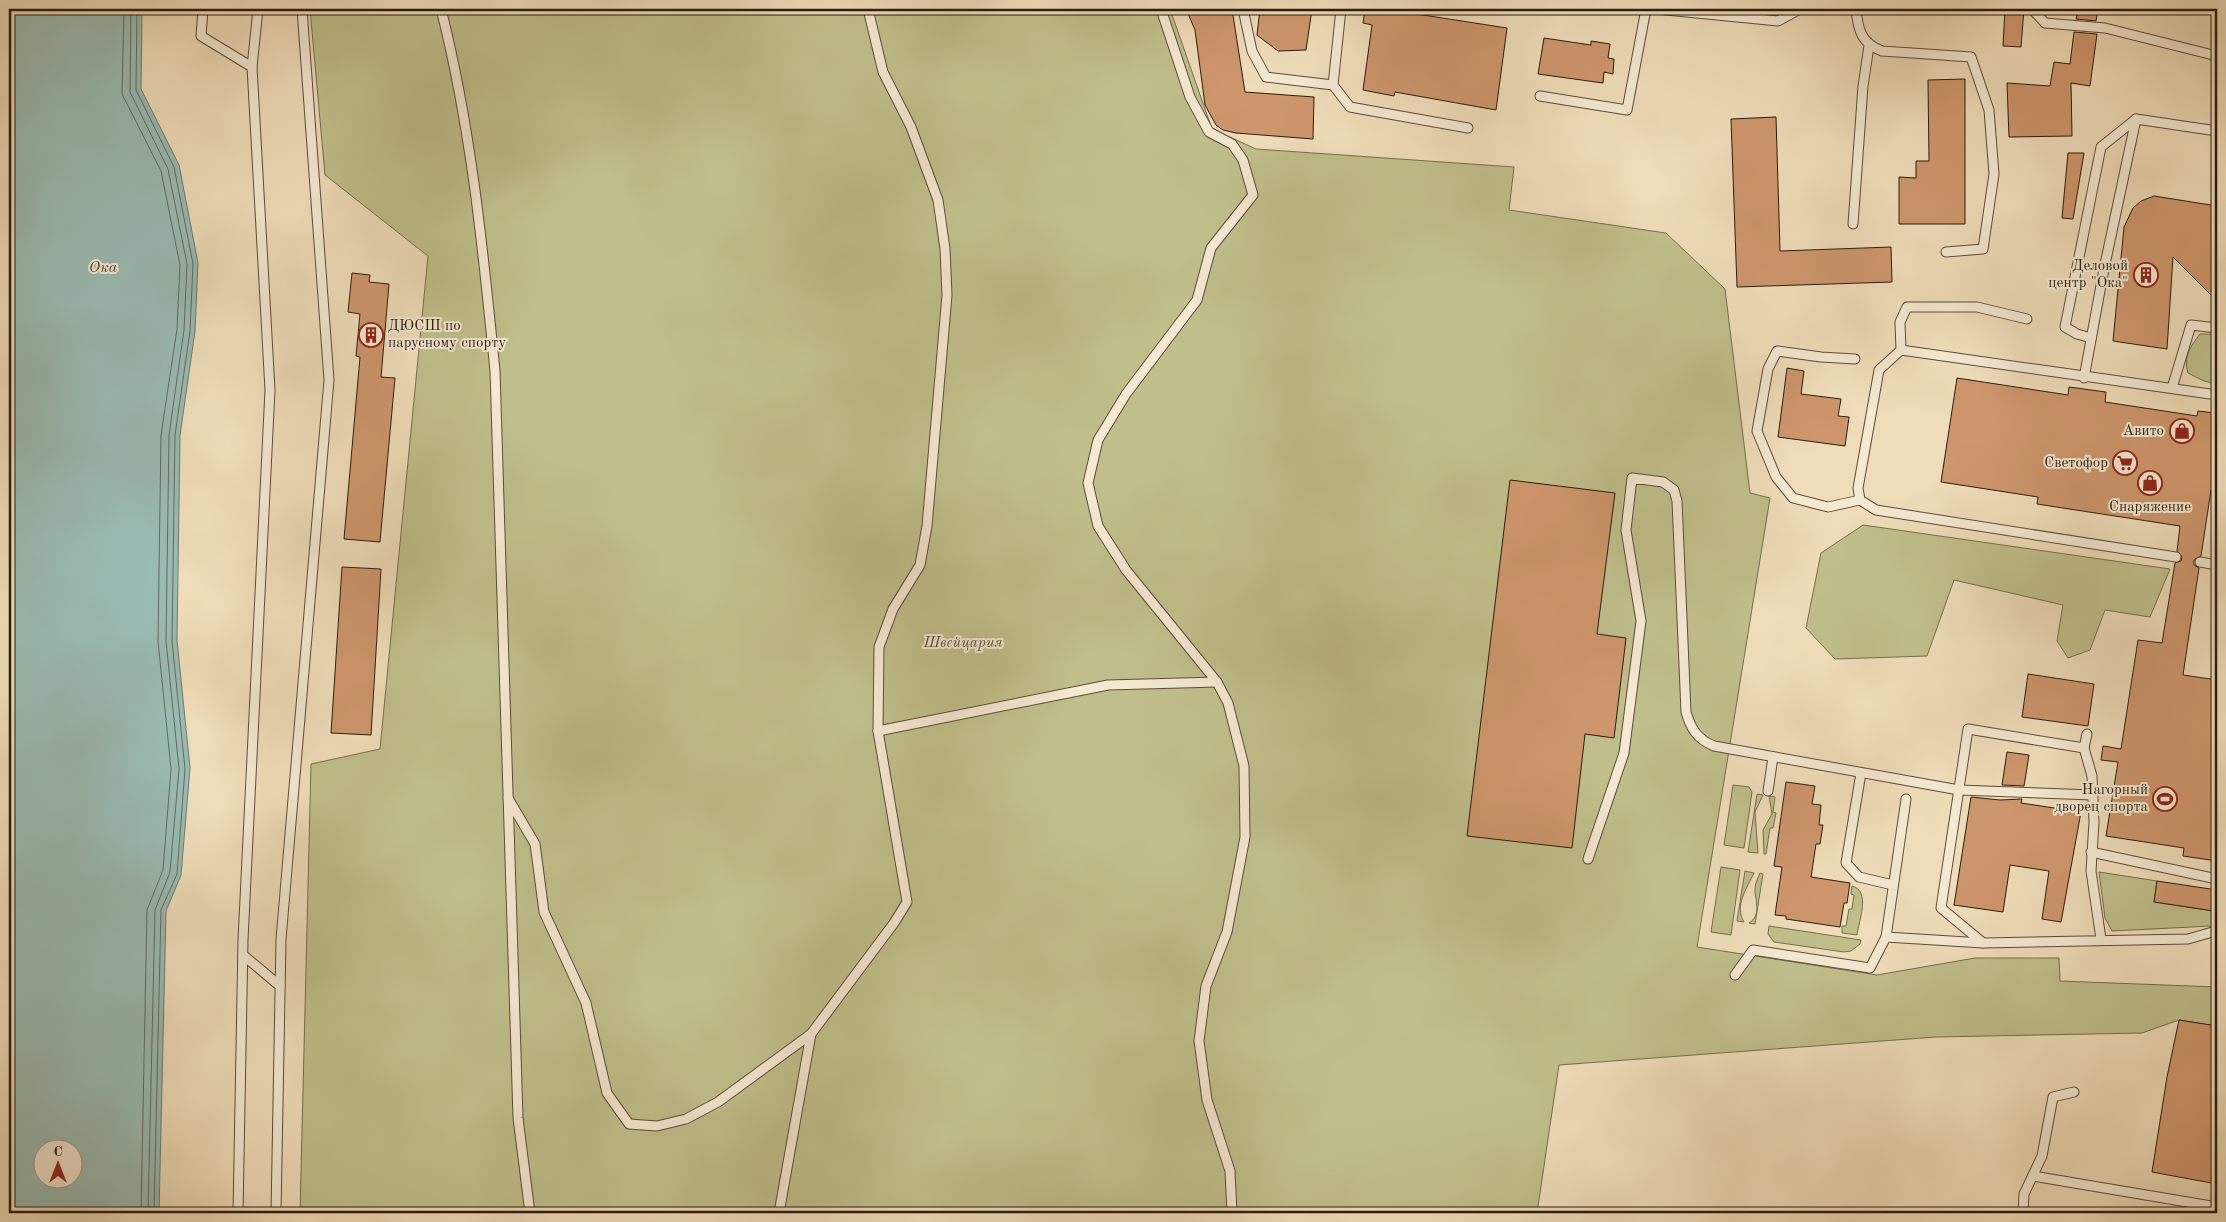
<svg xmlns="http://www.w3.org/2000/svg" width="2226" height="1222" font-family="'Old Standard TT',serif">
<style>
.green{fill:#c0bf8b;stroke:#766e4e}
.water{fill:#9abbb2;stroke:#6e7b71;fill-rule:evenodd}
.lines{fill:none;stroke-linecap:round;stroke-linejoin:round}
.shore{stroke:#626c61;stroke-width:1}
.building{fill:#ce966c;stroke:#2b1c10}
.service-casing{stroke:#5c4c3a;stroke-width:11}
.service{stroke:#f5e9d2;stroke-width:9}
.labels{text-anchor:middle;dominant-baseline:central;stroke-width:4;stroke-linejoin:round;paint-order:stroke}
.poi-label{font-size:15px;fill:#2b1c10;stroke:#f5e9d2;text-anchor:end}
.park-label{font-size:15px;font-style:italic;fill:#584d35;stroke:#f5e9d2}
.water-label{font-size:16px;font-style:italic;fill:#4c4c41;stroke:#f5e9d2}
</style>
<rect width="100%" height="100%" fill="#efddb9"/>
<filter id="stains"><feTurbulence type="fractalNoise" baseFrequency=".004" numOctaves="4"/><feColorMatrix values="0 0 0 0 .2 0 0 0 0 .09 0 0 0 0 .02 0 0 0 .5 -.17"/></filter>
<radialGradient id="worn" r=".72"><stop offset=".6" stop-color="#630" stop-opacity="0"/><stop offset="1" stop-color="#630" stop-opacity=".3"/></radialGradient>
<g class="green">
<polygon points="310,9 1170,9 1212,129 1256,149 1514,167 1509,210 1666,233 1725,289 1750,493 1770,498 1697,947 1877,975 1975,958 2059,958 2060,981 2217,987 2217,1026 2179,1020 2142,1033 1936,1037 1559,1065 1537,1213 300,1213 311,764 380,749 428,256 325,175"/>
<path d="M2200,334H2217V384L2204,381L2188,373C2183,357 2190,347 2200,334Z"/>
<polygon points="1863,525 2170,569 2150,617 2105,610 2090,650 2068,658 2057,641 2063,605 1954,580 1927,656 1835,659 1806,628 1821,553"/>
<polygon points="1733,785 1749,787 1752,792 1744,848 1724,845"/>
<polygon points="1757,794 1763,795 1755,812 1758,853 1748,852"/>
<polygon points="1769,796 1775,797 1773,812 1776,813 1773,828 1770,828 1766,854 1764,854 1763,830 1772,814"/>
<polygon points="1721,867 1740,870 1731,935 1711,932"/>
<path d="M1745,871L1754,873C1747,888 1734,906 1744,922L1737,921Z"/>
<polygon points="2099,872 2157,881 2154,902 2214,911 2212,926 2112,931 2105,918"/>
<path d="M1760,873L1763,874L1755,924L1749,923C1762,915 1755,901 1755,889C1755,884 1758,878 1760,873Z"/>
<path d="M1852,886C1871,891 1859,920 1857,935L1842,933V926H1846L1849,909H1852L1854,895L1851,894Z"/>
<polygon points="1769,926 1861,940 1860,944 1851,951 1844,952 1774,942 1768,934"/>
</g>
<path class="water" d="M9,9H142L141,89L179,165L198,263L195,331L180,435L177,640L190,768L181,875L166,911L159,1213H9ZM42,1150H72V1180H42Z"/>
<g class="lines">
<g class="shore">
<polyline points="124,9 122,94 161,171 180,265 177,329 161,435 158,641 171,769 163,870 147,910 141,1213"/>
<polyline points="131,9 130,92 168,169 187,264 184,330 169,435 166,641 179,769 170,872 155,910 148,1213"/>
<polyline points="137,9 136,90 174,167 193,264 190,331 175,435 172,641 185,769 177,874 161,910 154,1213"/>
</g>
</g>
<g class="building">
<polygon points="1186,9 1232,9 1245,92 1314,97 1313,139 1236,133 1223,130 1216,125 1205,105 1195,30"/>
<polygon points="1260,9 1312,9 1306,50 1278,51 1257,35"/>
<polygon points="1365,9 1410,9 1410,13 1507,28 1496,110 1395,92 1394,96 1363,90 1372,25 1363,23"/>
<polygon points="2005,9 2024,9 2021,47 2003,46"/>
<polygon points="2078,9 2098,9 2096,21 2076,19"/>
<polygon points="2074,32 2097,34 2090,86 2071,83 2072,136 2009,137 2007,83 2050,86 2054,62 2070,64"/>
<polygon points="1544,38 1591,45 1591,41 1610,44 1608,58 1614,59 1613,74 1604,72 1603,83 1538,74"/>
<polygon points="1965,79 1965,224 1899,224 1899,177 1916,178 1916,161 1929,161 1928,80"/>
<polygon points="1776,117 1780,251 1891,247 1892,282 1737,287 1731,119"/>
<polygon points="2068,153 2084,153 2073,219 2062,218"/>
<polygon points="2154,196 2217,206 2217,301 2173,257 2167,349 2113,341 2124,227 2133,208 2141,201"/>
<polygon points="352,273 370,275 369,282 389,284 381,377 395,378 380,542 344,539 360,357 356,356 360,314 348,312"/>
<polygon points="1787,368 1804,371 1801,394 1841,399 1838,416 1849,417 1845,446 1778,437"/>
<polygon points="1957,378 2068,395 2069,387 2106,392 2105,402 2197,416 2198,411 2215,413 2217,488 2211,490 2201,556 2194,560 2194,565 2199,568 2183,675 2217,680 2217,861 2183,856 2184,848 2106,836 2118,762 2101,760 2103,746 2121,749 2138,640 2162,643 2175,563 2181,561 2182,557 2177,551 2180,526 2037,504 2038,497 1941,482"/>
<polygon points="1510,480 1615,493 1597,634 1626,638 1614,738 1585,734 1572,848 1467,836"/>
<polygon points="342,567 381,569 371,735 331,733"/>
<polygon points="2028,674 2094,684 2088,726 2022,717"/>
<polygon points="2007,752 2029,755 2024,786 2002,785"/>
<polygon points="1786,782 1815,786 1812,804 1821,805 1819,825 1823,825 1820,844 1816,844 1811,877 1850,883 1847,903 1844,903 1840,927 1786,919 1786,916 1775,915 1782,867 1774,866"/>
<polygon points="1971,797 2000,800 2022,799 2021,803 2081,812 2061,922 2042,919 2049,871 2010,865 2003,912 1954,905"/>
<polygon points="2157,881 2217,890 2214,911 2154,902"/>
<polygon points="2179,1020 2217,1026 2217,1184 2152,1172 2167,1077"/>
</g>
<g class="lines">
<defs>
<g id="service">
<polyline points="203,9 201,36 252,67"/>
<path d="M441,9C471,127 483,249 495,371L518,1118L530,1213"/>
<polyline points="1161,9 1190,97 1209,132 1232,144 1243,160 1253,195 1211,248 1197,300 1126,394 1098,440 1088,483 1098,526 1126,570 1217,682 1228,703 1244,766 1245,837 1227,932 1206,986 1199,1041 1207,1100 1230,1171 1232,1213"/>
<polyline points="1243,9 1252,51 1266,77 1333,85"/>
<polyline points="1341,9 1333,85 1350,107 1468,128"/>
<polyline points="1656,9 1778,21 1800,9"/>
<path d="M1856,9C1858,30 1861,43 1882,51L1971,57L1989,110L1994,174L1983,249L1946,252"/>
<polyline points="2032,9 2045,23 2105,28 2217,56"/>
<polyline points="1540,96 1627,110 1646,9"/>
<polyline points="1853,224 1863,86 1869,46"/>
<polyline points="2091,338 2077,334 2065,327 2101,147 2136,119"/>
<polyline points="1901,350 1900,322 1907,307 1977,307 2027,319"/>
<polyline points="1855,359 1821,357 1777,351 1768,369 1757,431 1776,477 1793,498 1828,507 1860,500"/>
<polyline points="2084,378 2104,269 2136,119 2217,131"/>
<polyline points="2172,388 2191,325 2217,328"/>
<polyline points="2176,557 1876,510 1860,500 1858,488 1879,370 1901,350 2217,395"/>
<polyline points="2200,562 2217,565"/>
<polyline points="878,731 1108,685 1217,682"/>
<polyline points="2084,748 2087,734"/>
<polyline points="1861,773 1846,863 1859,877 1893,885"/>
<polyline points="1768,791 1773,757"/>
<polyline points="508,798 535,844 544,912 586,1003 607,1093 629,1124 657,1126 686,1119 718,1102 811,1034 894,923 907,902 878,731 879,647 893,609 920,565 927,526 947,295 945,249 938,200 911,127 883,72 868,9"/>
<polyline points="2091,852 2217,879"/>
<path d="M1588,859L1624,753L1641,621L1626,530L1632,478L1663,482L1674,490L1677,501L1686,712C1691,729 1697,739 1714,746L1959,790L2093,795"/>
<polyline points="1886,937 1906,799"/>
<polyline points="2101,939 2091,871 2094,822 2092,776 2084,748 1968,729 1941,908 1983,943 2188,939 2216,931"/>
<polyline points="243,955 280,986"/>
<polyline points="1735,975 1753,950 1870,968 1886,937 1983,943"/>
<polyline points="2033,1176 2217,1207"/>
<polyline points="238,1213 243,940 270,390 252,67 258,9"/>
<polyline points="276,1213 281,939 329,380 302,9"/>
<polyline points="779,1213 811,1034"/>
<polyline points="2023,1213 2024,1194 2042,1156 2053,1097 2074,1092"/>
</g>
</defs>
<use href="#service" class="service-casing"/>
<use href="#service" class="service"/>
</g>
<defs>
<symbol id="building-ring" viewBox="-11 -11 22 22"><circle r="9.5" fill="#f5e9d2" stroke="#8f2418" stroke-width="1.5"/><path d="M-4-6H4V6H1V3H-1V6H-4ZM-2.5-4.3h1.7v1.8h-1.7ZM.8-4.3h1.7v1.8H.8ZM-2.5-1h1.7V.8h-1.7ZM.8-1h1.7V.8H.8Z" fill="#8f2418"/></symbol>
<symbol id="shop-ring" viewBox="-11 -11 22 22"><circle r="9.5" fill="#f5e9d2" stroke="#8f2418" stroke-width="1.5"/><path d="M-5-2.5h2.3a2.7 3.5 0 0 1 5.4 0H5L5.5 6h-11ZM-1.5-2.5h3a1.5 2.3 0 0 0-3 0Z" fill="#8f2418"/></symbol>
<symbol id="supermarket-ring" viewBox="-11 -11 22 22"><circle r="9.5" fill="#f5e9d2" stroke="#8f2418" stroke-width="1.5"/><path d="M-6-5.5h2.5l.6 2H6L4.5 2H-2.5L-4.4-4H-6ZM-1.5 3.2a1.3 1.3 0 1 0 .1 0ZM3 3.2a1.3 1.3 0 1 0 .1 0Z" fill="#8f2418"/></symbol>
<symbol id="stadium-ring" viewBox="-11 -11 22 22"><circle r="9.5" fill="#f5e9d2" stroke="#8f2418" stroke-width="1.5"/><path d="M0-5a6.5 5 0 1 0 0 10a6.5 5 0 1 0 0-10ZM-3.5-1.8h7v3.6h-7Z" fill="#8f2418"/></symbol>
</defs>
<g fill-rule="evenodd">
<use href="#building-ring" x="2132" y="261" width="28" height="28"/>
<use href="#building-ring" x="357" y="321" width="28" height="28"/>
<use href="#shop-ring" x="2168" y="417" width="28" height="28"/>
<use href="#supermarket-ring" x="2111" y="449" width="28" height="28"/>
<use href="#shop-ring" x="2136" y="469" width="28" height="28"/>
<use href="#stadium-ring" x="2151" y="785" width="28" height="28"/>
</g>
<g class="labels">
<g class="poi-label">
<text x="2128" y="266">Деловой<tspan x="2128" dy="17">центр "Ока"</tspan></text>
<text x="388" y="326" text-anchor="start">ДЮСШ по<tspan x="388" dy="17">парусному спорту</tspan></text>
<text x="2164" y="431">Авито</text>
<text x="2108" y="463">Светофор</text>
<text x="2150" y="507" text-anchor="middle">Снаряжение</text>
<text x="2148" y="790">Нагорный<tspan x="2148" dy="17">дворец спорта</tspan></text>
</g>
<g class="park-label">
<text x="963" y="643">Швейцария</text>
</g>
<g class="water-label">
<text x="103" y="268">Ока</text>
</g>
</g>
<rect width="2226" height="1222" fill="none" stroke="#efddb9" stroke-width="30"/>
<rect x="10" y="10" width="2206" height="1202" fill="none" stroke="#2b1c10" stroke-width="2.5"/>
<rect x="15" y="15" width="2196" height="1192" fill="none" stroke="#2b1c10"/>
<g transform="translate(58 1164)"><circle r="24" fill="#f5e9d2" stroke="#a49784"/>
<path d="M0-4L9 19L0 12L-9 19Z" fill="#8f2418"/>
<text y="-8" font-size="14" font-weight="bold" text-anchor="middle" fill="#2b1c10">С</text>
</g>
<rect width="100%" height="100%" filter="url(#stains)"/>
<rect width="100%" height="100%" fill="url(#worn)"/>
</svg>
